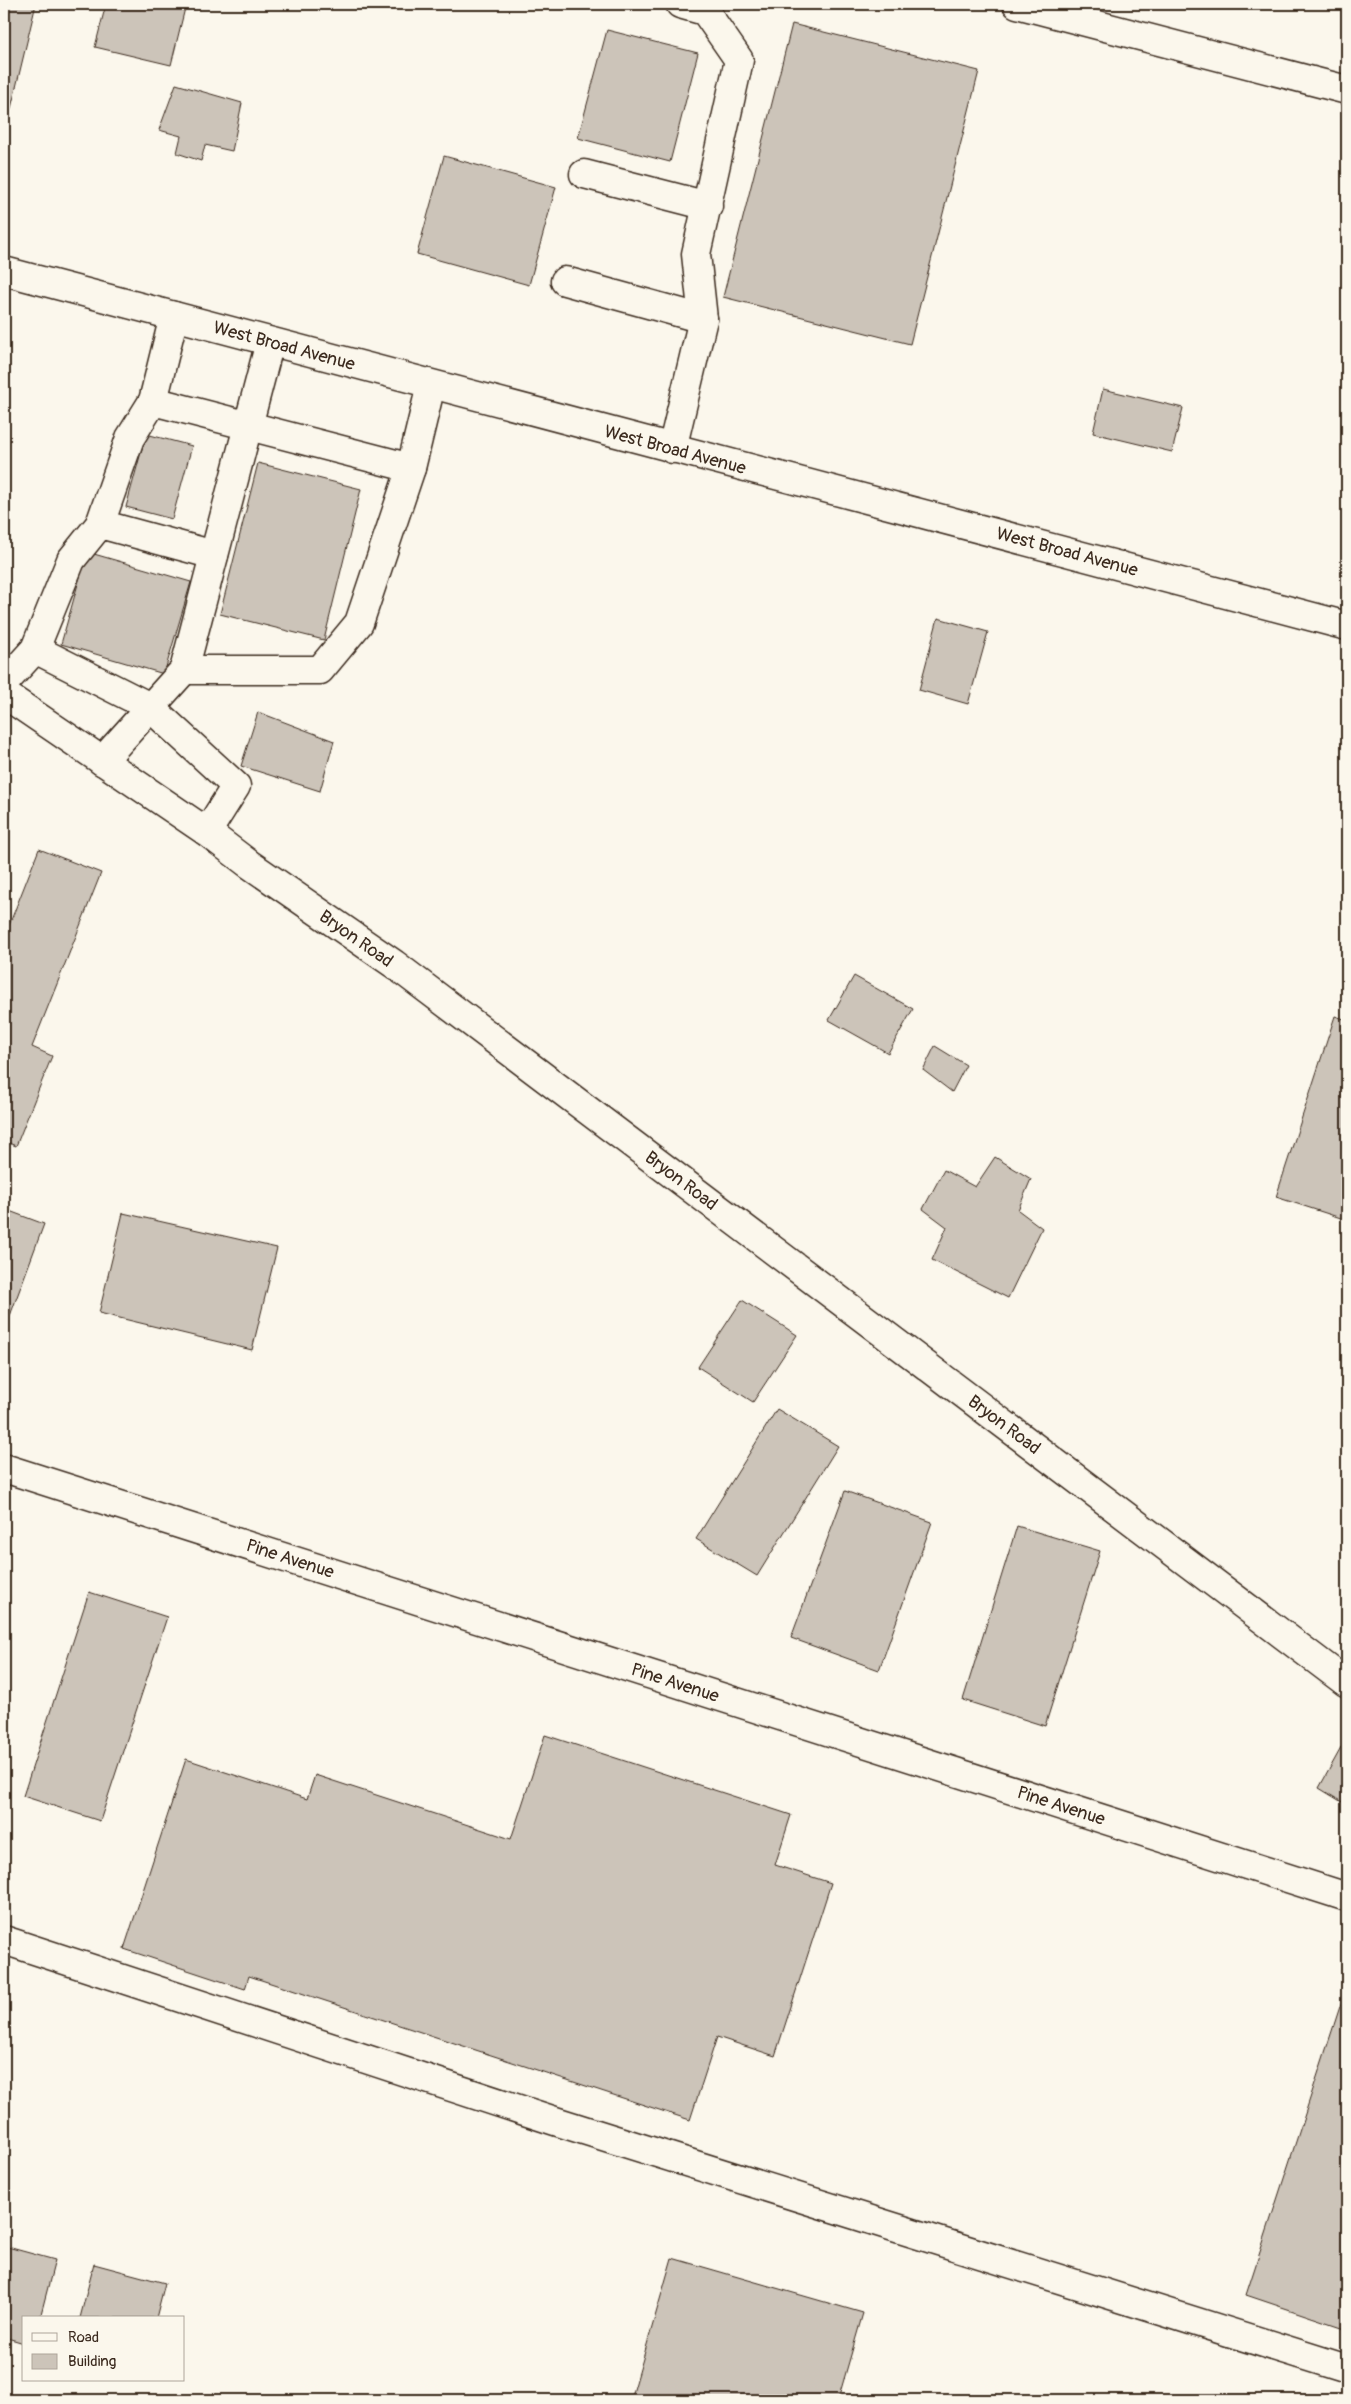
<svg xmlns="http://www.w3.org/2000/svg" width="1351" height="2404" font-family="Pangolin,sans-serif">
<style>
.building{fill:#ccc4b9;stroke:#3b2a1e}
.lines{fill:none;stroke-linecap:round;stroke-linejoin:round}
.minor-casing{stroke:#3b2a1e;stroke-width:31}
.major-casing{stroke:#3b2a1e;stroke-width:31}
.minor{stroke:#fbf7ec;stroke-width:28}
.major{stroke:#fbf7ec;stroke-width:28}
.labels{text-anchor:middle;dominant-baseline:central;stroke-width:4;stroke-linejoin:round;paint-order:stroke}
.street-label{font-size:18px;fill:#3b2a1e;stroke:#fbf7ec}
</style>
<rect width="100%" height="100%" fill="#fbf7ec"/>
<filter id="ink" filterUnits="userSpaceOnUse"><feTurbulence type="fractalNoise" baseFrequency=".02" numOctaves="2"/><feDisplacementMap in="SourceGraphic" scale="10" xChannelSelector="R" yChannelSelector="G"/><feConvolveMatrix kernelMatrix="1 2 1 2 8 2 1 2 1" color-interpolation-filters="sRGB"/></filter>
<g filter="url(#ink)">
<g class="building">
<polygon points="4,4 36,4 7,125 4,124"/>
<polygon points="106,4 186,4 171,65 95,47"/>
<polygon points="792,24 979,71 910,344 723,297"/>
<polygon points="607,30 698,53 670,162 578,138"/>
<polygon points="176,84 242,103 232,151 205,145 201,161 177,153 181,136 159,130"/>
<polygon points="444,156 556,187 529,285 417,254"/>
<polygon points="1103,389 1183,408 1172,452 1093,433"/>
<polygon points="146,434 192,446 172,519 126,507"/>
<polygon points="258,463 361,489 324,640 220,614"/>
<polygon points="87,552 191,582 164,674 61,644"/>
<polygon points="938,618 988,632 968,704 919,690"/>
<polygon points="258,712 334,741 320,791 241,766"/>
<polygon points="39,849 101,873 32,1047 52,1056 16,1146 4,1141 4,938"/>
<polygon points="854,976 913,1009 888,1053 829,1020"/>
<polygon points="1335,1016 1347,1020 1347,1220 1276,1197"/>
<polygon points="935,1046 966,1065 952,1092 923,1070"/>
<polygon points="995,1157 1031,1179 1018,1210 1042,1228 1008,1298 932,1260 947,1227 923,1209 944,1170 975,1187"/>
<polygon points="4,1209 44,1224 4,1332"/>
<polygon points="123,1213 277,1248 252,1350 99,1313"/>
<polygon points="742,1300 797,1335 753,1402 698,1367"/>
<polygon points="777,1409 838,1446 757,1576 696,1539"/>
<polygon points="845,1491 932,1522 879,1670 791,1638"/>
<polygon points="1017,1526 1100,1551 1045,1726 963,1700"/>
<polygon points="89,1592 167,1617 100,1821 23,1796"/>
<polygon points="545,1735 791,1815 775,1865 831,1883 775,2056 717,2037 690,2120 249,1976 245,1989 124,1949 186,1759 307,1799 315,1775 511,1839"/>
<polygon points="1346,1739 1347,1740 1347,1805 1319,1788"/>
<polygon points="1347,1985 1347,2329 1246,2295"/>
<polygon points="4,2246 55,2260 40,2318 24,2318 24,2343 4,2337"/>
<polygon points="672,2258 863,2313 838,2400 631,2400"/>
<polygon points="94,2264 165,2283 156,2318 80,2318"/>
</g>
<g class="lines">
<defs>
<g id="minor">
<polyline points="1017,4 1347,90"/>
<polyline points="584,174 708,206"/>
<polyline points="565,281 703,319"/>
<polyline points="153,401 411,468"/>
<polyline points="672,449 703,319 696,254 739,60 705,11 680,4"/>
<polyline points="100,524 214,555"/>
<polyline points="35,649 150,707 236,786 207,832"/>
<polyline points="184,670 320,670 359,623 411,468 431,385"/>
<polyline points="4,683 35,649 71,560 100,524 130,438 153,401 174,316"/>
<polyline points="4,694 207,832 249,864 394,964 1347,1683"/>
<polyline points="102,761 184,670 270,342"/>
<polyline points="4,1940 555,2121 1347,2369"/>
</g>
<g id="major">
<polyline points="4,271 1347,626"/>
<polyline points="4,1468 1347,1897"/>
</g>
</defs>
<use href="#minor" class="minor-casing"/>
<use href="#major" class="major-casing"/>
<use href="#minor" class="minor"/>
<use href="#major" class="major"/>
</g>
</g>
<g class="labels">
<g class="street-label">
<text transform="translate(284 346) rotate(15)">West Broad Avenue</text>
<text transform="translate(675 450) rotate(15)">West Broad Avenue</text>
<text transform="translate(1067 552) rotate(15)">West Broad Avenue</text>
<text transform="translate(356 939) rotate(35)">Bryon Road</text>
<text transform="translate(681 1181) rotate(37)">Bryon Road</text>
<text transform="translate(1004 1425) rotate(37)">Bryon Road</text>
<text transform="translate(290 1559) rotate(18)">Pine Avenue</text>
<text transform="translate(675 1683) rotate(18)">Pine Avenue</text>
<text transform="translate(1061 1806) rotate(18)">Pine Avenue</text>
</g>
</g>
<rect width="1351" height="2404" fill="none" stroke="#fbf7ec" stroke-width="20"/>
<rect x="10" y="10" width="1331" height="2384" fill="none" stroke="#3b2a1e" stroke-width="2" filter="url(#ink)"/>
<rect x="22" y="2316" width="162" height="65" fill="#fbf7ec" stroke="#aea59a"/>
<rect x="32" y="2333" width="25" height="8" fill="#fbf7ec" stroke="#aea59a"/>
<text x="68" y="2342" font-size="15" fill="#3b2a1e">Road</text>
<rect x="32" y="2354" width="25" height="15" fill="#ccc4b9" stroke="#aea59a"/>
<text x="68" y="2366" font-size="15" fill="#3b2a1e">Building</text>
</svg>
